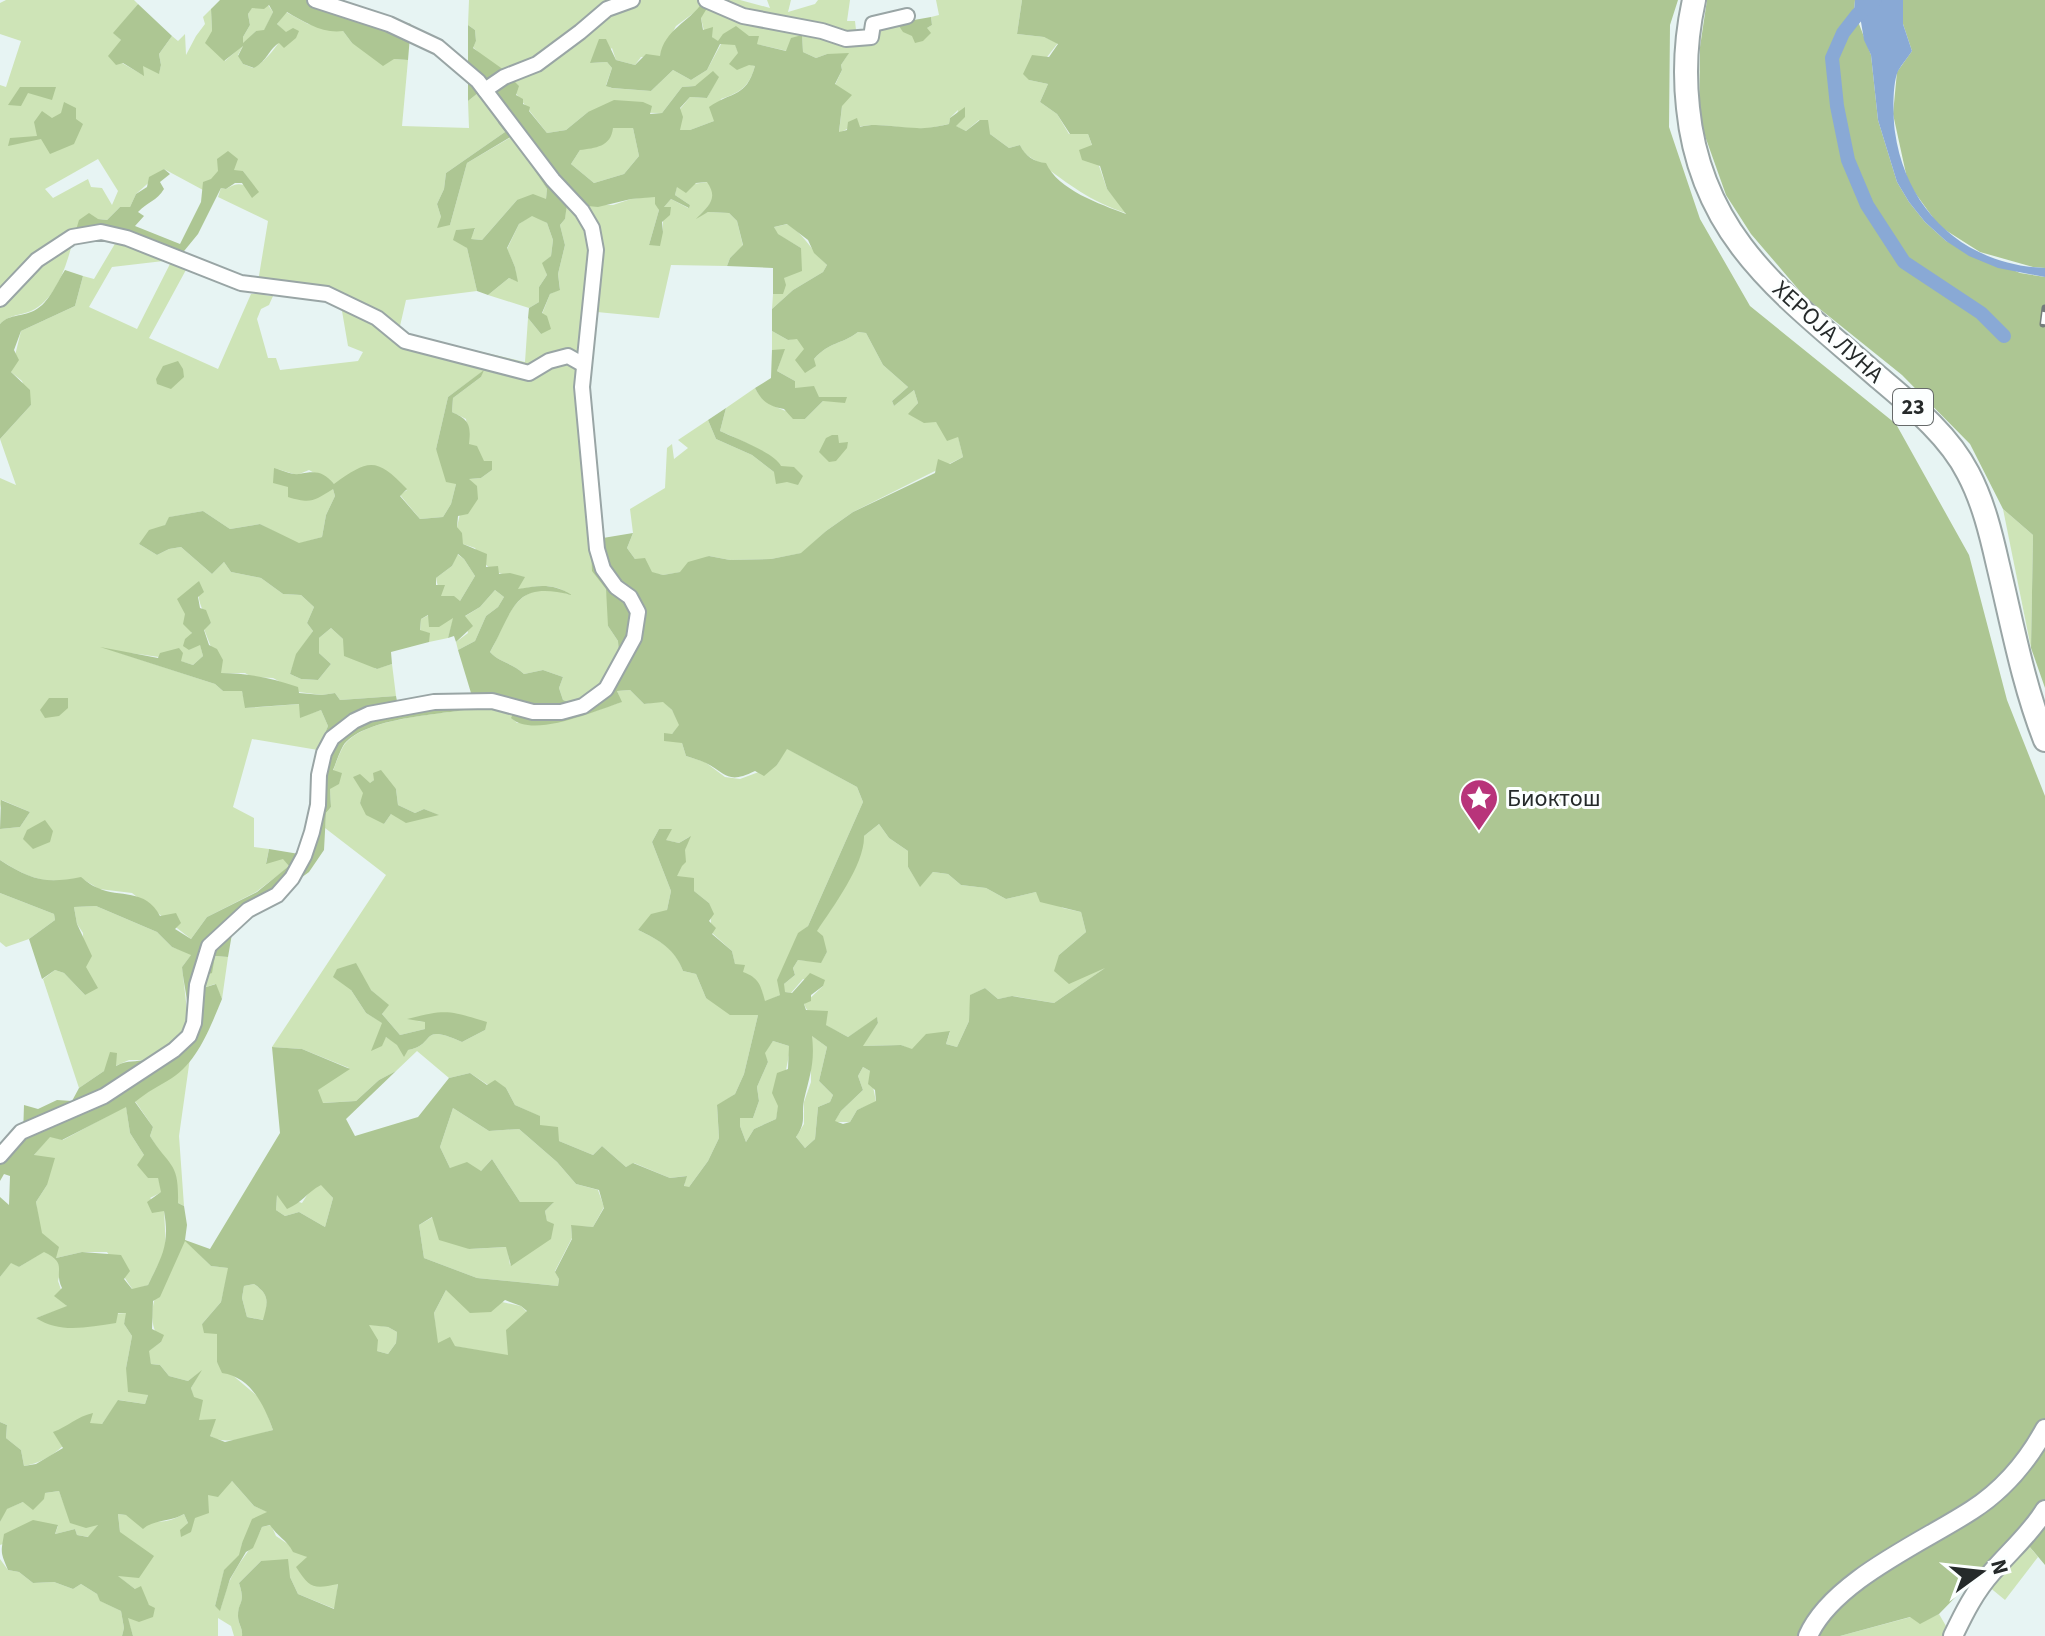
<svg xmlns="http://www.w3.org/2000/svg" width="2045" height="1636" font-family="'Source Sans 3',sans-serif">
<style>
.green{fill:#cee4b7;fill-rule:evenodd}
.forest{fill:#adc693;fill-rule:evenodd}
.water{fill:#89a9d5}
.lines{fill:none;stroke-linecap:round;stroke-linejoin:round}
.canal{stroke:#89a9d5;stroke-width:14}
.minor-casing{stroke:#99a5a5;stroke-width:18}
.tertiary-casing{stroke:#99a5a5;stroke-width:22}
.primary-casing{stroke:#99a5a5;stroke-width:26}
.minor{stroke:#fff;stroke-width:14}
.tertiary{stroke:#fff;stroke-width:18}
.primary{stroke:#fff;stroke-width:22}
.rail-casing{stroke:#747d7c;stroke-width:7}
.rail{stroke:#fcffff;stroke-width:4;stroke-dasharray:12;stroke-linecap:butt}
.labels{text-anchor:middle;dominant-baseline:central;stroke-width:6;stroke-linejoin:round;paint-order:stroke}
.shield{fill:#fcffff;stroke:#666a6a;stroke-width:2}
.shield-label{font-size:22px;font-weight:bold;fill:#252a2a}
.street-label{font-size:24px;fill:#252a2a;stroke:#fcffff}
.poi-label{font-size:24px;fill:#252a2a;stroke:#fcffff;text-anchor:start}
</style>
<rect width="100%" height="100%" fill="#e7f4f3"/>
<g class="green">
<path d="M6,0H134L138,4L114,33L121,40L122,63L143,75V65L159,73L161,65L159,54L172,36L178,41L185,34L186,55L196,36L205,24L203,17L211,9L212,31L225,61L243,45V37L250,25L248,14L252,7L268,5L273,12L264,31H256L245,42L238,55L243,64L253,68C268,60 276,46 286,33L277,24L286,12L308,24L343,31L352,43L394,59L408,60L402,126L469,128L468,101L478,93L494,109L498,123L505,132L446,173L444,189L437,204L441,217L450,225L467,163L513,136L547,189L546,200H517L482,240L470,239L475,229L456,230L467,248L477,291L406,300L400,326L406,334L525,362L528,318L541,334L542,314L550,294L560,289L558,274L565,245L560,225L565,219L566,204L613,205L631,199L655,196L659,210L649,245L663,232V208L671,199L688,208L690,205L675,195L677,186L708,182C718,197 711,204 699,216L708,212L729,213L737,221L743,246L730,258L727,266L671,265L659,318L597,312L587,389L608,606V626L618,641L619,655L609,692L571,703L563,700L559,688L563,677L543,670L524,674C513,663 500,663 490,652C506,624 513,586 551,590C557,590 563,593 569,594C552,582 536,586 517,590L524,577C496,574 489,574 475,548L463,544L457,527L468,479L481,478L492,470V461L484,462L469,444L466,419L452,412L453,398L481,377L482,372L448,397L436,449L456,484L451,504L443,517L420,519L400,495L407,490L334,484L309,470L297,475L274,468L333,489L335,496L326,515L322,537L298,544L260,524L230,529L203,511L170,517L165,525L139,544L157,555L169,549L181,547L212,574L224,562L231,572L261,578L283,594L301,595L314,607L307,623L313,631L297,654L290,674L301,679L318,680L331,664L319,653V638L331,628L376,669L392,664L396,696L340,700L335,693L322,695L299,692L273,678L252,677L245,673H221L204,629L211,623C200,608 197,600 199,581L185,614L192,634L189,650L200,644L203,656L193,665C168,656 139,655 114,651L215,684L223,691H242L246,708L300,704V717L321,710L328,726L318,750L252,739L233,807L254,818V847L269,849L266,863L283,858L290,866L256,892L207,917L191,939L132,893L99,889L81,878C45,884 31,880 0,860V829L20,827L30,812L2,800L0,808V478L16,485L0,439L31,405L22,381L11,372L21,331L75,306L83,276L94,279L116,242L180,256L187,268L149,338L218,369L251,294H256L268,221L218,197L221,188L226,189C239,180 246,185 258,192L243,171H219L203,190L164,169L136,194L130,207H120L107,220L98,219L76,230C68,258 61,293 35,309C23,316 11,313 0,324V85L6,87L21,41L0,34V3ZM98,159L118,191L112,205L102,188L91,187L88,179L53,198L45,189ZM172,260L137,329L89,307L112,267ZM332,289L342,311L348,346L363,352L358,361L280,370L276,358H268L257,319L261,309L269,305L273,296L264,295Z"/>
<path d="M469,0H740L770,8L767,0H791L788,12L815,4L818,0H850L847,21H855L856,30L897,23L927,28L932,25L931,17L939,15L936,0H1022L1017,34L1044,37L1058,43L1029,80L1048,84L1040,102L1057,114L1069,134H1088L1107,189L1128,214C1087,200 1072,186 1038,162C1030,157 1024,155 1020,145L1009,148L990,134L979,120L966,131L955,126L958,110L950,118L949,124C939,126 927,129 917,129C899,128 876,122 859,127L857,119L847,129L839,133L842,106L835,85L842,70L841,65L848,54H827L816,58L803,52L802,36L787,51L756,44L718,42L704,31L701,18L695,12L676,26L660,56L641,57L635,65L616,60L612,48L590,63L607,62L612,68L606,85L611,88L651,91L673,70L691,80L707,70L721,44H735C738,54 745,64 755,66C749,87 741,92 721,99L714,121L690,130H680V109L690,97L707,98L718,77L695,86L682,87L662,113L588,112L566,130L547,133L506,81L473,47L476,41L475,30L468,25Z"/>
<polygon points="613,128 633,128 639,156 624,174 594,183 571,164 580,150"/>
<polygon points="532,215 547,223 553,240 551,256 543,263 547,275 539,287 539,302 529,308 488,295 509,278 517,281 515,267 507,249 519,224"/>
<path d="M788,224C807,238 811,250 827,265L823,272L793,290L772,309L773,294L783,293L784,278L801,248L777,234L774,227Z"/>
<path d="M772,331L788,340L797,338L814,359C830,341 841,345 858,332L866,333L883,365L908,387L892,401L894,406L914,390L918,403L909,414L936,422L958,436L963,457L853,512L826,531L802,553L771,559L730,560L709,556L681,572L663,575L652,573L635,559L627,548L633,533L630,509L665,488L667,448L672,444L674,459L688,448L678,440L708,420L716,439L752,455L774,472L780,466C764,449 742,441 720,431L726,408L755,388C765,408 786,409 805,419L823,401L846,397H819L795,388V381L777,371L784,350H772Z"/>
<polygon points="2003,509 2033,535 2031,648"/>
<polygon points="457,554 464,559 475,576 460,601 440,596 436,578 452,566"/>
<polygon points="495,590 504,597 498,607 486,616 475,641 458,650 456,642 468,633 464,617 480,607"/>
<polygon points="429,615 430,627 454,617 448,638 429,642 429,633 420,631 421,619"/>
<path d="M630,690L644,704L663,701L672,710L680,725L672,734L682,743L686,756L705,762L725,777L740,779L777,765L786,748L857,787L863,802L808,926L798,934L780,995L765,1002L735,965L732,951L712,933L709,903L676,877L689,837L679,843L665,840L659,829L652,842L671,891L667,910L638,930C659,940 676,949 683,971L696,974L706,998L758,1015L744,1074L735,1094L717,1106L719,1138L708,1161L689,1187H684L686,1176L670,1178L634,1163L626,1167L602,1146L593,1155L559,1141L540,1125L539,1116L515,1105L506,1088L488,1085L470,1073L449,1078L417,1051L396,1071L379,1080L356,1101L322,1103L317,1090L349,1068L302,1049L272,1047L386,875L325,828L326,813L331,807L330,789L341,773L333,771C336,763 339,754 343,747C360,719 433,715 463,710L462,694L471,693L519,703L512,718L517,723L575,718L621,702L617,691ZM374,780L396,789L398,805L415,813L424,809L438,815L391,814L384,824L360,803L369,784ZM351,990H371L388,1005L382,1014L400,1035L425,1029V1022L410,1020L485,1030L462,1042C418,1022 437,1045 408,1050L386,1037L372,1050L383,1023L366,1013Z"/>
<path d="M879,824L889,838L908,851V867L920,886L933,872L948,874L961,885L986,888L1006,899L1036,892L1063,908L1081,912L1086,932L1059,955L1111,964L1054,1003L1013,996L998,999L985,988L971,995L969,1021L957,1047L946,1044L950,1032L912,1050L901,1045L862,1046L878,1023L877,1018L848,1037C834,1029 810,1020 804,1004L823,986L803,979L791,993L784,992V984L795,975L793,968L798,960L821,962L827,952L816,931L834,905L864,836Z"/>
<polygon points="0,893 54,914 55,920 29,939 6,947 0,942"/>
<polygon points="96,906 157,932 172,947 192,954 182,967 188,1019 179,1036 162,1051 146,1060 129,1060 104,1071 79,1088 43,979 55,970 64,973 85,995 83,933 77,924 74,907"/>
<polygon points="214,956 228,957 222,999 215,984 203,988 192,979"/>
<polygon points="811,1035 827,1047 819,1081 833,1095 830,1102 818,1107 815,1139 805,1148 796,1137 804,1124 804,1102 811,1082"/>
<polygon points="773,1041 789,1046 789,1055 776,1119 754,1129 746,1142 740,1126 740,1117 753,1118 759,1101 757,1087 768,1062 764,1053"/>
<path d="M190,1058L179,1136L184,1206L178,1203L163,1157L150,1136L153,1127L135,1101C154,1087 174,1076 190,1058Z"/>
<polygon points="863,1067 870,1071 876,1102 857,1110 850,1122 834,1122 841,1111 863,1090 858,1076"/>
<path d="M126,1106L130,1133L144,1155L148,1178L158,1177L162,1192L150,1198L164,1210L166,1249L148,1285L133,1290L107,1252H82L56,1258L61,1269L58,1281L67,1307L36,1318L127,1313L124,1324L132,1336L126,1368L148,1395L145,1404L119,1400L102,1424H89L92,1414C73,1436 55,1461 24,1466L21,1450L6,1438L7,1425L0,1422V1277L11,1262L19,1267L43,1252L36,1202L47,1185L34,1155L50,1136L63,1140Z"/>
<polygon points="453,1108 489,1131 519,1129 557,1162 576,1184 598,1190 604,1207 593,1227 571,1226 572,1238 555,1271 559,1279 558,1286 477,1278 424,1258 419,1225 433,1217 469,1249 507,1247 510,1265 547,1222 545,1211 553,1203 520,1202 492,1159 481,1171 450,1168 440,1147"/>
<polygon points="321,1184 333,1198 325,1227 299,1212 285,1216 276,1210 277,1194 302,1203 309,1192"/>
<path d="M185,1240L211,1266L229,1268L221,1302L202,1324L217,1334V1362L262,1400L273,1430C247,1437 212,1454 198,1420C194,1410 194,1398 191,1388L200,1372L188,1381L169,1376L160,1365L151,1364L148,1351L161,1342C137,1309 168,1271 185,1240Z"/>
<path d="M254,1284C270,1295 268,1302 264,1320L247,1317L242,1298L244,1286Z"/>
<polygon points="446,1290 521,1306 527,1312 509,1356 437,1343 434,1313"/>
<polygon points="368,1324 388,1327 397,1332 396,1343 388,1354 377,1351"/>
<path d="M232,1481L254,1506L268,1512L242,1543L240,1555L224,1571L215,1606L220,1610C224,1599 226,1588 231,1578C241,1558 253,1548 262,1527L271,1525L276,1536L307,1557L338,1583L335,1609L298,1594L290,1577L261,1561L239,1583C246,1605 238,1601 238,1616C238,1624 243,1628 242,1636H234L231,1626L218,1618V1636H133L127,1617L149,1605L135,1589L116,1575L120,1532L118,1514C146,1516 155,1530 184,1514L188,1523L181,1536L207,1494Z"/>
<polygon points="59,1491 71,1523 99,1524 89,1537 77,1535 75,1529 55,1534 58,1526 0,1545 0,1522 6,1509 45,1493"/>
<polygon points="2028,1545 2038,1557 2005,1600 1988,1586"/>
<polygon points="0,1559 8,1570 19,1572 33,1583 54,1582 73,1589 81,1584 97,1594 101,1601 121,1611 124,1628 122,1636 0,1636"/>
<polygon points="1939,1614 1946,1626 1943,1636 1840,1636 1911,1617 1920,1623"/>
</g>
<g class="forest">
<path d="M220,0H333L411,24L408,60L394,59L383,66L352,43L343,31C323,34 304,22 287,12L277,24L286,32L293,28L299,31L296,38L284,48L279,43C268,50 268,60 254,68L243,64L238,56L243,46L224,61L205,43L212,31L211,9ZM269,5L273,12L264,30L256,31L243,43V37L250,25L248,14L252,8L264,9Z"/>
<path d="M1022,0H1678L1670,25L1669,127L1700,219L1750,306L1896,424L1969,555L2007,700L2045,796V1565L2018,1533L1939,1614L1920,1624L1910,1617L1840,1636H242C243,1628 238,1624 238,1616C238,1600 246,1605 239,1583L261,1561L288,1559L290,1577L298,1594L334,1609L338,1584C314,1589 310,1589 296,1567L307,1557L293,1552C287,1540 277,1536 270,1525L262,1527L253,1548L246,1552L230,1579L220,1611L215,1606L224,1570L239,1555L242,1543L252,1519L267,1512L254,1506L232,1481L218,1497L208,1495L209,1513L195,1518L191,1532L181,1537L180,1530L188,1523L184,1514C171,1522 154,1519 143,1529L126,1515L118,1514L120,1532L154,1556L139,1578L118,1576L135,1589L141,1586L149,1605L155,1608L153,1617L139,1622L128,1618L133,1636H122L124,1628L121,1611L100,1601L97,1594L81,1584L73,1589L54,1582L33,1583L19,1572L8,1570C0,1551 1,1553 4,1534L33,1520L58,1525L55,1534L75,1529L77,1535L88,1537L98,1525L86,1528L70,1523L59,1491L45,1493L44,1499L33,1510L23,1502L7,1509L0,1522V1422L7,1425L6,1438L21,1450L24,1466L36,1464L63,1448L53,1432C69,1426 76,1417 93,1413L90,1423L102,1424L118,1400L145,1404L148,1395L128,1392L126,1368L132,1336L124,1324L126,1313H118L116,1323C88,1327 60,1334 36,1318L67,1306L54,1296L62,1288C53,1270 69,1264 44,1252L19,1267L11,1263L0,1277V1197L9,1205L10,1176L4,1174L0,1181V1161L23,1136L24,1105L38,1109L57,1100L72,1101L79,1088L104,1071L110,1052L117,1053L116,1066C129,1059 135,1063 147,1059C162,1055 184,1035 187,1019C190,1007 183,981 182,967L191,955L172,947L157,932L96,906L74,907L77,924L92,956L86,967L98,988L85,995L64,973L55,970L42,979L29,939L55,920L54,914L0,893V860C31,880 45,884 81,877C86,881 92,886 98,888C119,898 146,888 160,916L176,913L181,923L175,929L191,939L207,917L257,892L289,866L283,859L266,864L269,849L299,854L314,801L318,750L328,726L321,710L300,718L299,704L245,708L242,691H223L215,684L100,647L158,658L160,653L179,648L183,653L181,661L193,665L203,656L200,645L189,650L183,646L185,639L192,633L183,624L185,614L177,599L199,581L204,592L198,597L200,608L206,610L211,623L204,630L209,645L217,649L223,660L221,673C247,673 272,678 298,687L299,693L322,695L335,693L340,700L396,696L397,701L462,694L464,710C433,715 361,719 343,746C339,753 336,763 333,770L342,773L339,784L330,789L331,807L326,813L324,850L309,872L233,928L228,957L215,956L212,973L192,980L203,988L216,984L222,999C210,1027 199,1060 172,1078C159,1086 147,1092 135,1102L153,1127L150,1136C170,1168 179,1161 178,1203L184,1206L187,1225L185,1240L210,1249L280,1133L272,1047L302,1049L350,1069L318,1090L323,1103L356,1101L379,1080L396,1071L346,1119L355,1136L418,1117L449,1078L470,1073L487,1085L495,1080L506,1088L515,1105L540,1116V1125L558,1127L559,1141L593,1155L602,1146L626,1167L633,1163L670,1178L687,1176L684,1186L689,1187L708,1161L719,1138L717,1105L735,1094L744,1074L758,1015H730L706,998L696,974L683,971C675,949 659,940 638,930L651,914L667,910L671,891L652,842L659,829H672L666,840L679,843L691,836L685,850L686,862L682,866L677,876L694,878V891L709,903L714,914L709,921L716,928L712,934L732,951L735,964L745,965L743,972C760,978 761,987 765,1001L780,995L777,980L798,933L808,926L863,802L857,787L787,749L777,765L764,776L755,771C728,784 728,775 706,763C700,760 692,758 686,756L682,743L664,741V733L672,734L679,725L672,710L663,702L644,704L630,690L617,691L622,702C597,710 533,739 511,718L518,703L471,693L458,650L475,641L486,616L498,607L504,597L495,590L480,607L465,616L473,626L456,642L454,636L448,638L453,618L439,627H429L428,615L421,619L420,630L430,633L429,642L391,652L392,664L377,669L344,656L343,639L331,628L319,638V653L331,664L318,680L301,679L290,674L296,654L313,631L307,623L314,607L301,595L283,594L261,578L231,572L224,562L212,574L181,547L169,549L157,555L139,544L149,530L165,525L169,517L203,511L230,529L260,524L299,543L322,537L326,515L335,496L333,489C314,501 311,504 288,497V487L273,483L274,468C281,470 292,475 299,474C316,471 322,471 334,484C369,459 376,457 407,489L400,496L420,519L443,517L451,504L456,484L446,482L436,449L448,397L484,370L481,377L453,398L452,412C470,420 471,426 469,444L477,446L484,461H492V470L481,478L469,479L477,486L478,499L468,514L458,516L457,527L462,533L463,544L487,554L486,567L498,566L499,574L510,573L525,577L518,589C539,585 553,583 572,595C513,580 515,608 490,652C500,663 513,663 524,674L543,670L563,677L559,688L563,700L571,703L609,692L619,655L618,641L608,626L606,589L592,571L591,546L603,538L633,533L627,548L635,559L645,558L652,572L663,575L680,572L688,562L709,556L730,560L771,559L801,553L826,531L853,512L935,473L938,459L950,464L963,457L958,437L947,441L936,422L924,423L908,414L918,403L914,390L894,406L892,401L908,387L883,365L866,333L858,332C841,345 830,341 814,359L816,366L805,373L795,360L804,349L797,339L788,340L772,331V309L793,290L823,272L827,265L814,253L808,240L787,224L774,227L778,234L801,248L802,271L784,278L786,285L783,294H773V268L727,266L730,258L743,245L737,221L729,213L708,212L696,219C708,206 719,199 707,182L696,183L686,193L677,187L675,195L690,205L689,208L671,199L664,207H671L670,215L662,222L663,232L660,246L649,245L659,210L655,204V197L631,199L598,207L567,204L565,219L560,225L565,245L558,274L560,290L550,294L542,313L547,316L551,329L541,334L528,318L529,308L539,302V287L547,275L542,263L551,256L553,240L547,223L532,216L519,224L507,248L515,267L518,282L509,278L488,295L477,291L467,248L453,240L456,230L475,228L471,239L482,240L517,200L533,194L546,199L547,189L512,136L467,163L450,225L437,228L441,217L437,204L444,189L446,173L505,132L498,123L494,109L478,93L468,101V25L475,30L476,41L473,48L504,70L506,81H514L519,86L516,95L523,99V104L530,107L529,111L547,133L566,130L588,112L614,100L643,102L652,106L650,114L662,113L682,87L695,86L713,71L719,77L707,98L690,97L680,108L683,117L680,130H690L714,121L709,107C732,91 746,98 755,66L749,65L737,70L729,64L738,53L735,45L720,44L707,70L691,80L673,70L651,91L612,88L606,86L612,68L607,62L590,63L599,39H606L616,60L635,65L646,54L660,56C664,30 689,22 702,3L709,5L701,18L703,30L713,27L712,37L718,41L723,34L736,26L749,36H759L757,44L786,51L791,38L802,35L803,52L816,58L827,54L849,53L841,65L842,70L835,84L852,95L842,106L839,132L847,130L848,122L857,118L860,127C876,122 899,128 917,128C927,129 939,126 949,124L950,118L965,107V117L956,126L966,131L980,120H988L990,134L1009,148L1020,145C1025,156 1034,162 1046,163C1058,190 1100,204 1126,214L1107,189L1100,166L1082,160L1079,150L1092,145L1088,134H1070L1057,114L1040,102L1048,84L1029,80L1023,74L1032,55L1049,57L1058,44L1044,37L1017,34ZM613,128H633L639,156L624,174L594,183L571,164L580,150C595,148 611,147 613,128ZM458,554L464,559L475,576L460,601L454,596H441L445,585H436V578L452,566ZM879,824L889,838L908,851V867L920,887L933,872L948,874L961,885L986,888L1006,899L1036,892L1040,902L1081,912L1086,932L1059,955L1054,971L1069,984L1105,968L1054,1003L1012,996L998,999L985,988L970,995L969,1021L957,1047L946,1044L950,1031L926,1034L912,1049L901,1045L863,1046L878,1023L877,1017L848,1037L826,1025L828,1011L806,1010L804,1004L811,1001V995L823,986L825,980L810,973L792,993L785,992L784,984L795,975L793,968L798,960L821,963L827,952L823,936L817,931C833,907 865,864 864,836ZM812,1036L827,1047L819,1081L833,1095L830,1102L818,1107L815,1139L805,1148L796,1137C807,1121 801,1117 804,1100C810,1074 815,1063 812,1036ZM773,1041L789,1046L788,1069L777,1073L772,1093L778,1106L776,1119L754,1129L746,1142L740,1126V1118H753L759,1101L757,1087L768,1062L765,1053ZM863,1067L870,1071L868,1084L875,1090L876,1101L857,1110L850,1122L843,1124L835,1121L841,1111L863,1090L858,1076ZM126,1107L130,1133L144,1155L137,1165L148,1178H158L161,1192L147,1202L152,1213L164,1211C170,1245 162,1256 148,1285L132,1289L124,1279L130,1271L121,1255L82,1252L56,1258L59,1247L42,1233L36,1202L47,1185L55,1158L34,1155L50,1137L62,1140ZM453,1108L489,1131L519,1129L557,1162L576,1184L599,1190L604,1208L593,1227L571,1225L572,1239L555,1272L559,1279L558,1286L477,1278L424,1258L419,1225L432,1217L439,1240L469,1249L506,1247L511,1266L551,1239L554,1224L547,1221L545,1211L554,1202H520L492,1159L481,1171L467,1162L450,1168L440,1147ZM321,1185L333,1198L325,1227L299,1212L285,1216L276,1210L277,1195L287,1209C303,1202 306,1193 321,1185ZM185,1241L211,1266L228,1268L221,1302L202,1324L204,1333L217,1334V1362L222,1373C251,1377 264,1405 273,1430L225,1442L210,1436L216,1419L199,1420L203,1400L194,1397L191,1388L202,1370L188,1381L169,1376L160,1365L151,1364L149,1351L161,1342L164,1335L152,1329L153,1301L160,1297ZM254,1284C270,1295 268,1302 263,1320L247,1317L242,1298L244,1286ZM446,1290L470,1313L491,1312L505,1300L521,1306L527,1311L506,1330L508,1355L455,1346L450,1337L438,1343L434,1313ZM369,1325L388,1327L397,1332L396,1343L388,1354L377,1351L378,1340Z"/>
<polygon points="1707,0 1855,0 1854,11 1871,55 1878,120 1897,182 1909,202 1925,222 1946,241 2020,273 2045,277 2045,688 2031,648 2033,535 2003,509 1970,444 1902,375 1805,297 1751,234 1726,195 1699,119 1700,47"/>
<polygon points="1903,0 2045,0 2045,268 2033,267 1980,252 1939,226 1908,183 1893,114 1897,72 1912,51 1903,24"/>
<polygon points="138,4 172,36 159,54 161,65 159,74 143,66 144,76 123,63 116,65 108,56 121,40 113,33"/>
<polygon points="931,17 932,25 927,28 931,33 923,41 915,43 912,36 903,32 897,23"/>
<polygon points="20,87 56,87 52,100 28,93 21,106 8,105"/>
<polygon points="64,102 76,108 76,119 83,124 74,144 50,154 41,139 8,146 10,138 37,136 34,122 42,111 52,118 61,113"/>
<path d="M228,151L238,159L234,170L243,171L259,192L252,198L242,183H235L226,189L221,188L198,234L180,256L76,230L79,220L89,213L98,219L107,220L120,207H130L136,194L147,187L149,177L164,169L170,174L160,182L164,189C157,201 147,202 138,212L144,216L135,226L180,244L201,202L203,182L211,179L218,171L217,159Z"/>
<path d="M65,270L83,276L75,306L21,331L14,350L19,360L11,372L30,390L31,405L0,439V324C10,314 19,317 31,312C48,306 56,284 65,270Z"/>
<path d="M785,349L777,371L795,381V388L814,386L819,397H847L845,403L823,401L805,419H793L784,409C769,406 762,402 755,388L771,378L772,350Z"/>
<polygon points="178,361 183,369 184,377 171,389 157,384 156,379 163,366"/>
<path d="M726,408L720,431C735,438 775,453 781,466L794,467L803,476L798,485L787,482L776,484L774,472L752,455L716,439L708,420Z"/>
<polygon points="832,435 838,435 839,443 848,442 847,448 836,461 829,462 819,452 826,438"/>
<polygon points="49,698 68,698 68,708 59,716 45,718 40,710"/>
<polygon points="381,770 396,789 398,805 415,813 424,809 439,815 406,823 391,814 384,824 366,815 360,803 363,793 353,777 360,774 370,783 374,780 373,773"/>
<polygon points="1,800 30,812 20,827 0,829"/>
<polygon points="45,820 53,831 50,842 33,849 23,839 27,830"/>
<path d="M356,963L371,990L389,1005L382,1014L400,1035L425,1029V1022L407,1019C446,1009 448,1010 487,1022L485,1030L462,1042C418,1022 437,1045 408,1050L404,1057L397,1045L386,1037L382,1046L371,1051L382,1023L366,1013L351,990L333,977L337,969Z"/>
</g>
<path class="water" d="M1855,0H1903V24L1912,51C1908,57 1902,64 1898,71C1892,84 1893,118 1895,132C1906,210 1964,265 2045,268V277L1998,268L1969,256L1946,241L1925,222L1909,202L1897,182L1878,120L1871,55L1864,40L1861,22L1854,11Z"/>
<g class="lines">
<polyline class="canal" points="1875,0 1857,15 1843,33 1832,58 1837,106 1848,160 1867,205 1904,262 1981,313 2004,336"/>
<defs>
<g id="minor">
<polyline points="706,0 743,16 822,31 846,39 871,37 873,24 907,16"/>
<polyline points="485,90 504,77 537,64 580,32 607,9 632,0"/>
<polyline points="0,299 37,260 72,237 101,232 127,238 241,283 327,294 377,318 405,341 529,373 549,361 568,356 584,365"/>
<polyline points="0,1156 21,1132 104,1096 174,1050 189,1036 194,1023 197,985 209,946 248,910 277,895 292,878 304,856 312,832 318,805 319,775 324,753 332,738 354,721 369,714 434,702 492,701 533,712 561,712 583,706 606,689 634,638 638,612 630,597 616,587 603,569 597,549 582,387 596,250 592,228 582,211 553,180 478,81 438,47 389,24 315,0"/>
</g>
<g id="tertiary">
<path d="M1808,1636C1832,1581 1923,1542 1972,1510C2003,1490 2027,1462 2045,1429"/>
<path d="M1953,1636C1964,1613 1975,1591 1992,1572C2010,1551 2031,1533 2045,1510"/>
</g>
<path id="primary" d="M1694,0C1686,36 1684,72 1688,108C1701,239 1786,296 1877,376C1910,404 1948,434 1968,473C1983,501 1991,534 1998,565C2012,623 2023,684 2045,740"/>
</defs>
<use href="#minor" class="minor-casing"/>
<use href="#tertiary" class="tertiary-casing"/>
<use href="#primary" class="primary-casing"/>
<use href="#minor" class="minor"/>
<use href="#tertiary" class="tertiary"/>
<use href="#primary" class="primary"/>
<defs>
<polyline id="rail" points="2043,324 2045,308"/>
</defs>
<use href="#rail" class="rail-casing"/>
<use href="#rail" class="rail"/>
</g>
<defs>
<symbol id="sight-pin" viewBox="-11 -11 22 30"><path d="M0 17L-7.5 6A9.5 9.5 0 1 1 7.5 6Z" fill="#b8347a" stroke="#fcffff"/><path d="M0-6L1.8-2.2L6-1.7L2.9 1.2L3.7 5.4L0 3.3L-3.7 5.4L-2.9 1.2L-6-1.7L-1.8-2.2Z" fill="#fff"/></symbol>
</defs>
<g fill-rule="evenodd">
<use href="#sight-pin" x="1457" y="776" width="44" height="60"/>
</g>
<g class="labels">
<rect class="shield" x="1893" y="389" width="40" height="36" rx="6"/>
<g class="shield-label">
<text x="1913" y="407">23</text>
</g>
<g class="street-label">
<text transform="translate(1828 332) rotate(42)">ХЕРОЈА ЛУНА</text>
</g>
<g class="poi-label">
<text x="1507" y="798">Биоктош</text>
</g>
</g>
<g transform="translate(1981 1572) rotate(75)" stroke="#fcffff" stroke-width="6" paint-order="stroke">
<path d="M0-6L14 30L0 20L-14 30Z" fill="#252a2a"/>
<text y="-12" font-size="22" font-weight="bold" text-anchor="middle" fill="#252a2a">N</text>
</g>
</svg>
